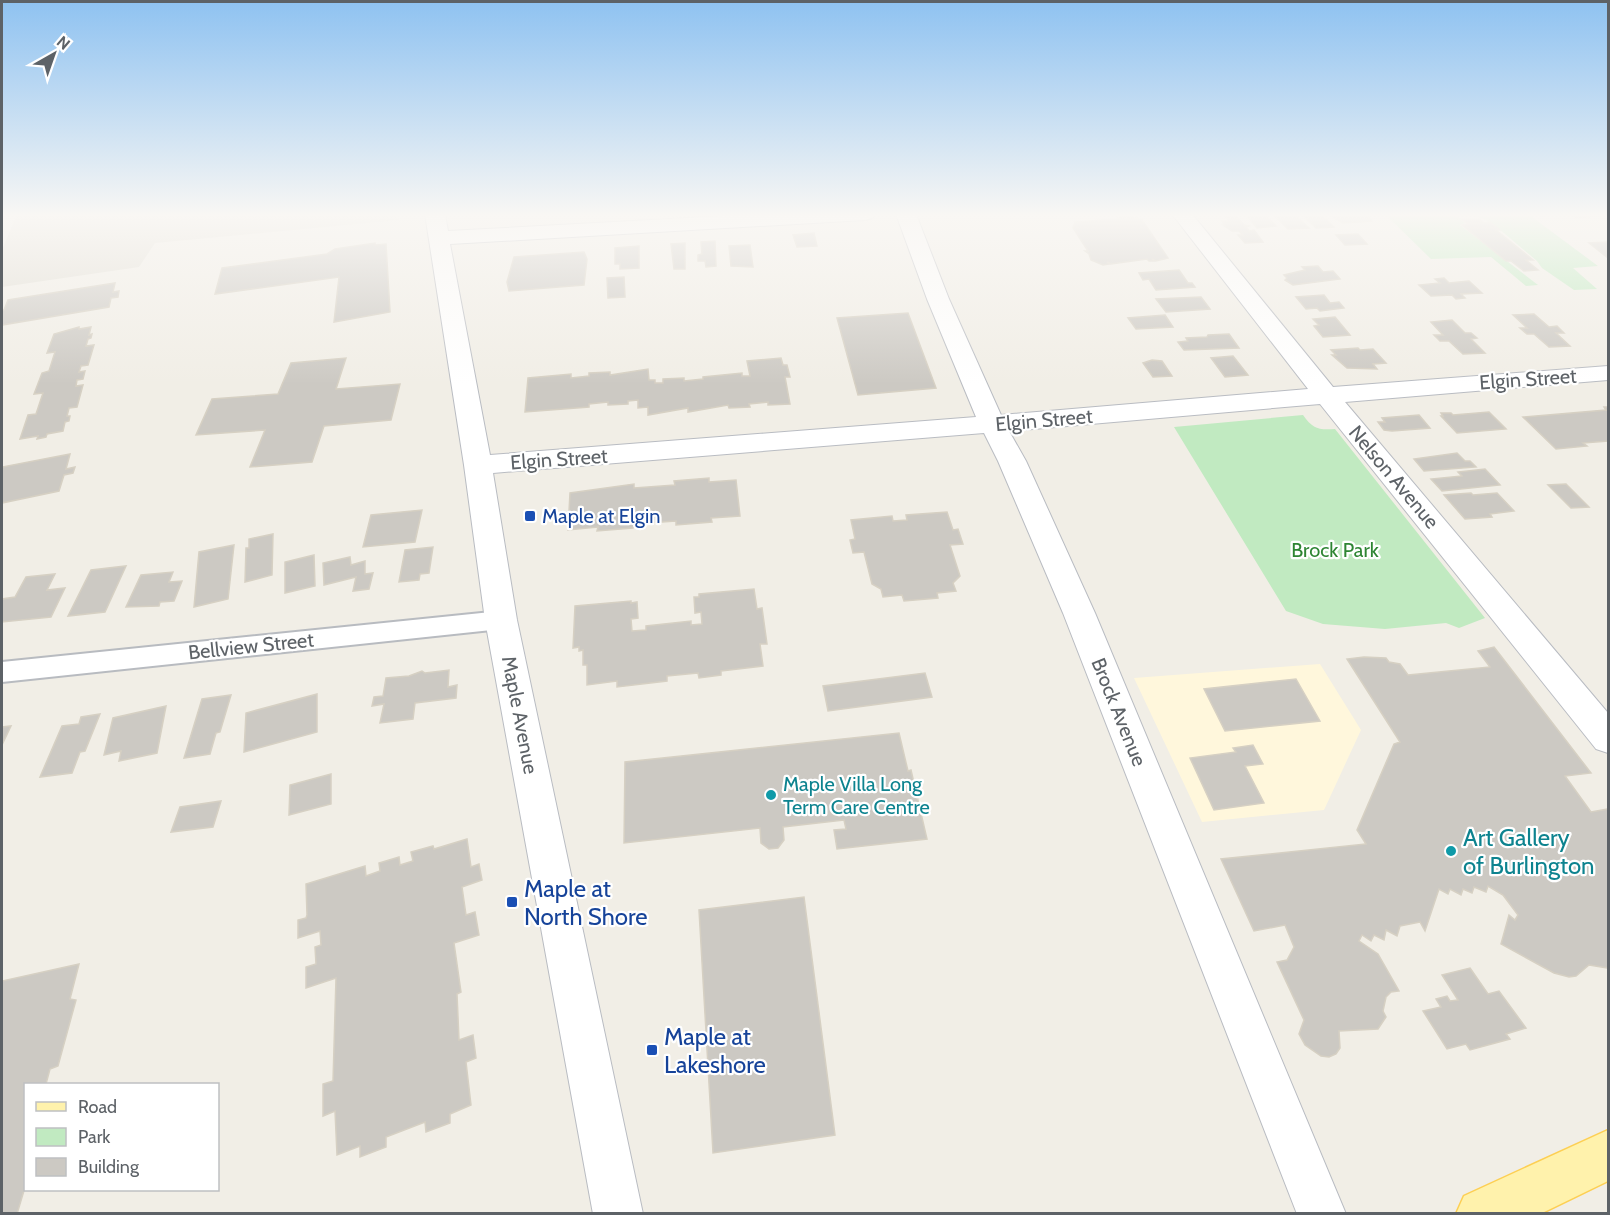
<svg xmlns="http://www.w3.org/2000/svg" width="1610" height="1215" font-family="Cabin,sans-serif">
<style>
.commercial{fill:#fff7dc}
.education{fill:#e1ded4}
.green{fill:#c1eac1}
.building{fill:#ccc9c3;stroke:#d6d0c3;stroke-width:1.5}
.lines{fill:none;stroke-linecap:round;stroke-linejoin:round}
.street-casing{stroke:#b8bbc0;stroke-width:4}
.secondary-casing{stroke:#b9bcc2;stroke-width:2}
.primary-casing{stroke:#fdcf53;stroke-width:3}
.street{fill:#fff;fill-rule:evenodd}
.secondary{fill:#fff;fill-rule:evenodd}
.primary{fill:#fff2ac;fill-rule:evenodd}
.transit-dot{fill:#1a4fb4;stroke:#fff;stroke-width:2}
.culture-dot{fill:#0f9aa8;stroke:#fff;stroke-width:2}
.labels{text-anchor:middle;dominant-baseline:central;stroke-width:4.5;stroke-linejoin:round;paint-order:stroke}
.street-label{font-size:20px;fill:#5d6267;stroke:#fff}
.transit-label{font-size:20px;fill:#164399;stroke:#fff;text-anchor:start}
.park-label{font-size:20px;fill:#2e8533;stroke:#fff}
.culture-label{font-size:20px;fill:#0d838f;stroke:#fff;text-anchor:start}
.near-culture-label{font-size:24px;fill:#0d838f;stroke:#fff;text-anchor:start}
.near-transit-label{font-size:24px;fill:#164399;stroke:#fff;text-anchor:start}
</style>
<rect width="100%" height="100%" fill="#f1eee6"/>
<polygon class="commercial" points="1320,664 1361,730 1324,810 1202,822 1134,678"/>
<polygon class="education" points="17,214 398,214 399,220 155,243 139,267 2,287 2,250"/>
<g class="green">
<polygon points="1385,214 1455,214 1465,223 1460,225 1538,285 1526,286 1491,257 1431,259"/>
<polygon points="1470,214 1528,214 1598,266 1573,268 1597,289 1574,290 1542,268 1537,261 1491,222"/>
<path d="M1303,415C1313,429 1318,430 1335,429L1485,618L1459,628L1446,623L1385,629L1323,624L1286,611L1174,427Z"/>
</g>
<g class="building">
<polygon points="1273,214 1294,214 1309,228 1288,229"/>
<polygon points="1302,214 1321,214 1334,227 1316,228"/>
<polygon points="1328,214 1367,214 1372,221 1343,223"/>
<polygon points="1540,214 1608,214 1608,215 1576,218 1571,214 1543,216"/>
<polygon points="1265,215 1276,226 1257,228 1247,216"/>
<polygon points="1130,216 1142,220 1168,258 1156,261 1152,259 1154,261 1149,261 1147,259 1111,264 1107,262 1109,264 1103,265 1091,260 1089,254 1085,251 1088,251 1073,228 1075,222 1119,219 1117,218 1123,217 1127,219 1125,217"/>
<polygon points="1236,216 1244,225 1249,226 1246,227 1249,231 1254,230 1263,242 1245,243 1238,235 1243,235 1239,231 1232,231 1223,225 1225,225 1222,221 1230,221 1226,217"/>
<polygon points="1479,219 1484,223 1490,222 1500,230 1496,230 1533,260 1526,260 1538,270 1524,271 1511,261 1506,261 1462,225 1468,224 1463,220"/>
<polygon points="814,233 817,246 797,247 793,235"/>
<polygon points="1358,234 1367,244 1345,245 1336,235"/>
<polygon points="715,241 716,266 706,267 705,261 698,261 698,255 702,254 701,242"/>
<polygon points="1608,242 1608,258 1589,243"/>
<polygon points="375,243 375,245 386,244 390,312 334,322 339,277 215,294 222,268 327,254 335,249"/>
<polygon points="685,243 685,269 674,269 671,244"/>
<polygon points="750,245 753,267 731,266 729,246"/>
<polygon points="639,246 639,268 620,269 620,264 615,264 615,248"/>
<polygon points="584,252 587,259 584,285 509,291 507,282 514,257"/>
<polygon points="1318,266 1323,272 1333,271 1340,279 1293,285 1285,280 1287,278 1284,275 1305,270 1302,267"/>
<polygon points="1179,270 1188,283 1192,283 1195,287 1156,290 1149,279 1143,280 1139,273"/>
<polygon points="624,277 625,297 608,298 607,278"/>
<polygon points="1444,278 1449,283 1469,281 1482,293 1461,294 1465,298 1456,299 1452,295 1431,296 1419,285 1440,283 1435,279"/>
<polygon points="115,283 113,292 119,291 118,297 111,298 109,307 2,325 2,310 4,310 8,300"/>
<polygon points="1324,295 1330,303 1339,302 1344,308 1320,311 1317,308 1306,309 1296,297"/>
<polygon points="1201,297 1210,309 1166,312 1156,299"/>
<polygon points="908,313 936,388 858,395 837,318"/>
<polygon points="1534,314 1549,327 1557,326 1564,333 1556,333 1570,346 1549,347 1534,334 1527,334 1520,328 1527,328 1513,315"/>
<polygon points="1165,315 1173,327 1136,329 1128,318"/>
<polygon points="1335,317 1350,335 1323,337 1314,326 1319,325 1313,319"/>
<polygon points="1452,320 1465,333 1471,333 1477,338 1471,339 1485,353 1463,354 1449,341 1440,341 1434,335 1443,335 1431,322"/>
<polygon points="79,327 79,329 91,327 89,335 92,334 91,338 88,339 86,346 94,345 88,365 81,366 79,372 85,371 83,379 77,380 76,386 83,385 77,407 69,408 67,416 70,416 69,421 65,422 63,431 47,434 46,437 37,439 38,436 20,439 28,415 36,414 43,393 34,394 42,373 49,371 55,352 47,353 54,334"/>
<polygon points="1229,334 1239,348 1184,350 1178,342 1188,341 1186,338 1207,337 1208,335"/>
<polygon points="1358,348 1360,350 1373,349 1386,363 1373,364 1377,369 1347,368 1332,355 1336,355 1331,350"/>
<polygon points="1233,356 1248,375 1225,377 1211,358"/>
<polygon points="346,358 336,389 400,384 391,420 324,426 312,462 250,467 265,430 196,435 212,399 278,394 291,363"/>
<polygon points="781,358 783,365 787,365 790,377 785,377 790,404 768,405 768,402 749,404 750,407 729,408 728,405 688,412 688,408 648,415 648,407 638,408 638,400 628,401 628,404 608,405 608,402 589,404 589,407 525,412 528,378 571,374 571,378 589,376 589,373 610,372 610,375 648,369 649,380 655,380 655,383 663,383 663,379 684,378 684,381 703,379 703,377 742,373 742,376 750,376 747,361"/>
<polygon points="1152,360 1162,361 1172,376 1153,377 1143,363"/>
<polygon points="1604,407 1608,407 1608,441 1583,443 1587,446 1556,449 1523,417 1606,410"/>
<polygon points="1489,412 1506,429 1457,433 1441,416 1443,416 1441,413 1451,413 1453,415"/>
<polygon points="1419,415 1430,428 1392,431 1384,430 1378,422 1385,422 1382,418"/>
<polygon points="1457,453 1465,461 1470,461 1476,467 1424,471 1414,459"/>
<polygon points="70,454 66,469 75,467 73,473 64,475 59,491 2,503 2,467"/>
<polygon points="1485,469 1500,485 1442,491 1431,479 1462,476 1458,472"/>
<polygon points="709,478 709,482 736,480 740,516 711,518 712,522 676,525 676,521 634,524 633,528 597,531 598,527 568,530 570,493 634,484 634,488 675,485 674,481"/>
<polygon points="1566,484 1589,507 1571,508 1548,485"/>
<polygon points="1471,493 1473,495 1497,493 1514,511 1490,514 1492,517 1465,519 1444,495"/>
<polygon points="422,510 415,542 363,547 371,515"/>
<polygon points="947,512 953,530 958,529 963,544 950,545 960,576 953,583 956,591 937,593 938,598 904,601 902,595 883,597 881,589 872,584 864,552 853,553 850,540 855,539 851,520 892,516 893,521 907,520 906,515"/>
<polygon points="273,534 272,575 245,582 246,548 249,548 249,539"/>
<polygon points="234,545 228,599 194,607 199,552"/>
<polygon points="433,547 429,573 420,574 419,580 399,582 405,550"/>
<polygon points="314,555 315,586 285,593 285,562"/>
<polygon points="350,557 351,565 365,561 365,574 373,573 369,589 353,591 356,577 324,585 323,563"/>
<polygon points="126,566 105,612 68,616 91,570"/>
<polygon points="173,572 169,582 182,581 174,601 160,602 159,606 126,607 141,575"/>
<polygon points="55,574 47,590 65,588 51,617 2,622 2,599 15,597 26,577"/>
<polygon points="754,589 757,609 762,608 767,644 760,644 763,666 721,671 721,675 699,678 698,673 667,676 667,681 617,687 617,681 587,685 587,665 583,665 583,650 579,651 579,647 573,648 575,606 631,601 631,603 637,602 638,618 631,619 632,631 646,630 646,626 691,621 691,625 702,624 701,612 695,613 694,597 699,597 699,594"/>
<polygon points="1494,647 1591,773 1565,776 1591,812 1608,809 1608,968 1589,965 1576,976 1569,977 1554,973 1501,944 1509,915 1515,920 1518,915 1503,895 1488,886 1486,892 1474,887 1472,893 1463,889 1461,895 1450,889 1448,894 1439,889 1425,931 1420,922 1400,926 1397,936 1386,930 1384,940 1374,935 1371,941 1362,935 1359,941 1378,954 1399,991 1391,992 1386,997 1383,1011 1386,1017 1378,1029 1339,1031 1340,1048 1336,1054 1329,1057 1321,1056 1305,1045 1299,1034 1304,1020 1277,962 1287,960 1294,947 1285,925 1254,931 1221,859 1366,844 1357,830 1394,744 1400,742 1347,659 1364,657 1386,658 1389,662 1400,664 1408,675 1490,667 1478,651"/>
<polygon points="449,670 448,687 457,685 456,698 415,703 413,719 380,723 384,704 372,706 374,697 383,696 386,678 409,676 422,671 425,673"/>
<polygon points="925,673 932,697 828,711 823,686"/>
<polygon points="1296,679 1320,721 1225,731 1204,689"/>
<polygon points="317,694 317,732 244,752 246,713"/>
<polygon points="231,695 220,732 216,733 210,754 184,758 202,699"/>
<polygon points="166,706 157,753 119,761 121,751 104,755 113,718"/>
<polygon points="100,714 85,751 80,752 72,773 40,777 62,726 79,724 81,717"/>
<polygon points="11,726 2,745 2,727"/>
<polygon points="899,733 908,771 911,770 927,839 837,849 834,830 846,829 844,820 783,827 784,840 778,848 769,849 761,843 760,828 624,843 625,762"/>
<polygon points="1253,745 1263,764 1245,766 1264,803 1214,810 1190,758 1236,752 1233,748"/>
<polygon points="331,774 331,804 289,815 290,785"/>
<polygon points="221,801 213,827 171,832 180,807"/>
<polygon points="467,839 471,867 479,864 482,880 462,887 466,915 475,912 479,935 454,943 461,992 457,994 459,1040 473,1035 476,1058 466,1062 471,1105 450,1114 450,1123 426,1132 425,1122 386,1137 386,1147 360,1157 360,1146 337,1155 335,1111 323,1116 323,1084 333,1081 336,978 306,988 306,967 316,964 315,947 321,945 320,931 298,938 298,920 306,918 307,915 306,884 365,866 366,876 380,871 379,863 399,857 400,865 413,861 411,852 433,846 434,849"/>
<polygon points="804,897 835,1135 713,1153 699,910"/>
<polygon points="79,964 70,999 76,1000 58,1066 50,1069 46,1084 26,1084 26,1184 17,1214 2,1214 2,981"/>
<polygon points="1470,968 1488,994 1499,991 1526,1028 1506,1034 1510,1039 1470,1050 1466,1044 1447,1049 1423,1011 1441,1007 1436,999 1447,996 1450,1001 1458,1000 1442,975"/>
</g>
<g class="lines">
<defs>
<polygon id="street" points="501,611 509,614 512,620 509,626 501,629 2,682 2,662"/>
<polygon id="secondary" points="425,214 445,214 448,231 761,214 875,214 872,218 865,220 450,244 490,455 976,417 927,299 896,214 916,214 949,299 1001,415 1308,389 1172,214 1192,214 1333,387 1608,366 1608,380 1345,402 1608,713 1608,753 1596,749 1320,404 1009,431 1026,461 1095,613 1346,1214 1297,1214 1063,613 998,461 984,433 493,473 517,620 643,1214 593,1214 485,620 464,465"/>
<polygon id="primary" points="1608,1130 1608,1181 1540,1214 1456,1214 1464,1196"/>
</defs>
<use href="#street" class="street-casing"/>
<use href="#secondary" class="secondary-casing"/>
<use href="#primary" class="primary-casing"/>
<use href="#street" class="street"/>
<use href="#secondary" class="secondary"/>
<use href="#primary" class="primary"/>
</g>
<linearGradient id="sky" x2="0" y2="1"><stop stop-color="#8ec2f1"/><stop offset="0.56" stop-color="#f9f7f4"/><stop offset="1" stop-color="#f9f7f4" stop-opacity="0"/></linearGradient>
<rect width="1610" height="384" fill="url(#sky)"/>
<g class="transit-dot">
<rect x="524" y="510" width="12" height="12" rx="3"/>
<rect x="506" y="896" width="12" height="12" rx="3"/>
<rect x="646" y="1044" width="12" height="12" rx="3"/>
</g>
<g class="culture-dot">
<circle cx="771" cy="795" r="6"/>
<circle cx="1451" cy="851" r="6"/>
</g>
<g class="labels">
<g class="street-label">
<text transform="translate(1528 379) rotate(-4)">Elgin Street</text>
<text transform="translate(1044 420) rotate(-5)">Elgin Street</text>
<text transform="translate(559 459) rotate(-4)">Elgin Street</text>
<text transform="translate(1394 477) rotate(50)">Nelson Avenue</text>
<text transform="translate(251 646) rotate(-6)">Bellview Street</text>
<text transform="translate(1119 712) rotate(68)">Brock Avenue</text>
<text transform="translate(520 715) rotate(79)">Maple Avenue</text>
</g>
<g class="transit-label">
<text x="542" y="516">Maple at Elgin</text>
</g>
<g class="park-label">
<text x="1335" y="550">Brock Park</text>
</g>
<g class="culture-label">
<text x="783" y="784">Maple Villa Long<tspan x="783" dy="23">Term Care Centre</tspan></text>
</g>
<g class="near-culture-label">
<text x="1463" y="837">Art Gallery<tspan x="1463" dy="28">of Burlington</tspan></text>
</g>
<g class="near-transit-label">
<text x="524" y="888">Maple at<tspan x="524" dy="28">North Shore</tspan></text>
<text x="664" y="1036">Maple at<tspan x="664" dy="28">Lakeshore</tspan></text>
</g>
</g>
<rect width="1610" height="1215" fill="none" stroke="#5d6267" stroke-width="6"/>
<rect x="24" y="1083" width="195" height="108" fill="#ffffff" stroke="#bec0c2" stroke-width="1.5"/>
<rect x="36" y="1102" width="30" height="9" fill="#fff2ac" stroke="#bec0c2" stroke-width="1.5"/>
<text x="78" y="1113" font-size="18" fill="#5d6267">Road</text>
<rect x="36" y="1128" width="30" height="18" fill="#c1eac1" stroke="#bec0c2" stroke-width="1.5"/>
<text x="78" y="1143" font-size="18" fill="#5d6267">Park</text>
<rect x="36" y="1158" width="30" height="18" fill="#ccc9c3" stroke="#bec0c2" stroke-width="1.5"/>
<text x="78" y="1173" font-size="18" fill="#5d6267">Building</text>
<g transform="translate(54 54) rotate(40)" stroke="#ffffff" stroke-width="4.5" paint-order="stroke">
<path d="M0-4.5L10 22L0 15L-10 22Z" fill="#5d6267"/>
<text y="-9" font-size="16" font-weight="bold" text-anchor="middle" fill="#5d6267">N</text>
</g>
</svg>
